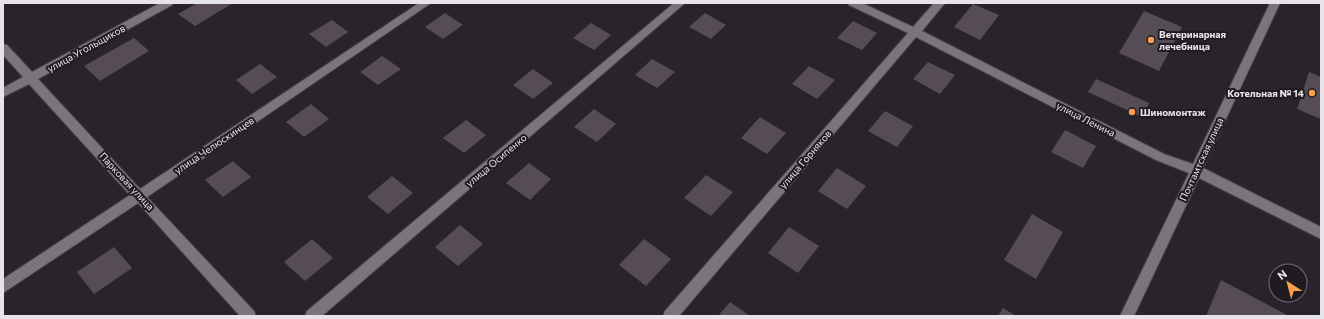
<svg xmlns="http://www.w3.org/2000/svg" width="1324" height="319" font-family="Commissioner,sans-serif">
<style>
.building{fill:#554d53}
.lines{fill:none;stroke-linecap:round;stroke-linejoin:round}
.minor-casing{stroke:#454146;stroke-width:2}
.minor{fill:#7a757d;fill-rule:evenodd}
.poi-dot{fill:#f8a04b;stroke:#1f1b21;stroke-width:1.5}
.labels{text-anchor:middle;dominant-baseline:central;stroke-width:4;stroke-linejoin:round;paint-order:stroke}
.poi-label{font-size:10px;font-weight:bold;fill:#e7e4e8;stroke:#1f1b21;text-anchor:start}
.street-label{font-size:10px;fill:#e7e4e8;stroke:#1f1b21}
</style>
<rect width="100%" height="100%" fill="#29242b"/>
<g class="building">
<polygon points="197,3 233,3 195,26 178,14"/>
<polygon points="973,4 999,15 980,40 954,27"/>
<polygon points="1144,11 1182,27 1159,71 1119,53"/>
<polygon points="445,13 463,25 443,39 425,27"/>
<polygon points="705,13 726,25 711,39 689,27"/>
<polygon points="332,20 348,32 326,47 309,34"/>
<polygon points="853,21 877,33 862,50 837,38"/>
<polygon points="591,23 611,35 594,50 573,38"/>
<polygon points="134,38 149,51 100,81 84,66"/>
<polygon points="382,56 401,69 378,85 360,72"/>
<polygon points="652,59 675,72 657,88 635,75"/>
<polygon points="928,62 955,75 940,94 913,79"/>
<polygon points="260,64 277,77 252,94 236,80"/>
<polygon points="809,66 835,80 817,99 792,84"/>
<polygon points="533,69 553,83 533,99 513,85"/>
<polygon points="1309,72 1321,77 1321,119 1297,109"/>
<polygon points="1096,79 1149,103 1142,117 1088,92"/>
<polygon points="311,104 329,119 304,137 286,122"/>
<polygon points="594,109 616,124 597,142 574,127"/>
<polygon points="885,111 913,126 897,147 868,131"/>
<polygon points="760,117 786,133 767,154 741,138"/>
<polygon points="466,120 486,135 464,153 443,138"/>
<polygon points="1065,130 1096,146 1083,168 1051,152"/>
<polygon points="233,161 251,177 223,197 205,180"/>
<polygon points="529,163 551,179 530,200 506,183"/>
<polygon points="837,168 866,186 847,209 818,191"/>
<polygon points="706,175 733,192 711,216 684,198"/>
<polygon points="392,176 413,193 388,214 367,197"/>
<polygon points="1032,214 1063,232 1036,279 1004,260"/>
<polygon points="460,225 483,244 458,266 435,247"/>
<polygon points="789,227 819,246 798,273 768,253"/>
<polygon points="312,239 333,258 305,281 284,262"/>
<polygon points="644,239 671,259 646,286 619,265"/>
<polygon points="114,247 132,268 94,294 77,272"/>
<polygon points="1221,280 1289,316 1206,316"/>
<polygon points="730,302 750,316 718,316"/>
<polygon points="1003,308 1016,316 998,316"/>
</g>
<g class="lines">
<defs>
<g id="minor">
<polygon points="160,3 173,3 172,5 38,79 140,189 419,3 431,3 147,197 254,311 256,316 240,316 138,203 3,293 3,279 130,195 29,84 3,97 3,88 23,77 3,55 3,44 7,45 32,72"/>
<polygon points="674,3 685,3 322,316 305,316 307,311"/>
<polygon points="848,3 862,3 913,27 934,3 945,3 922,31 1164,154 1193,164 1270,3 1280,3 1203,168 1321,227 1321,239 1199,178 1134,316 1120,316 1189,173 1156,160 916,37 679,316 663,316 665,311 908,33 849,5"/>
</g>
</defs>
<use href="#minor" class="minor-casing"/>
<use href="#minor" class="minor"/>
</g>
<g class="poi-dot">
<circle cx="1151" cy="40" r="4"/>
<circle cx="1312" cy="93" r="4"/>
<circle cx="1132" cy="112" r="4"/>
</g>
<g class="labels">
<g class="poi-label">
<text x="1159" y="34">Ветеринарная<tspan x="1159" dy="12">лечебница</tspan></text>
<text x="1304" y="93" text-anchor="end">Котельная № 14</text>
<text x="1140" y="112">Шиномонтаж</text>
</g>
<g class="street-label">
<text transform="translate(86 48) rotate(-29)">улица Угольщиков</text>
<text transform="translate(1086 119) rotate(27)">улица Ленина</text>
<text transform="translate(214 145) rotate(-34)">улица Челюскинцев</text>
<text transform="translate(805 159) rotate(-49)">улица Горняков</text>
<text transform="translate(1201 159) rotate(-65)">Почтамтская улица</text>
<text transform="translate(496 160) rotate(-40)">улица Осипенко</text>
<text transform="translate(127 181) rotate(47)">Парковая улица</text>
</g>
</g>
<rect width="1324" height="319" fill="none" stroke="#e7e4e8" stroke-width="8"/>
<g transform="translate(1288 283) rotate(324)"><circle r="19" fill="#1f1b21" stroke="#6f6b71"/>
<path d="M0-3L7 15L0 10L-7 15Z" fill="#f8a04b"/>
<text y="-6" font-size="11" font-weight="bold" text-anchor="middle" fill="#e7e4e8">N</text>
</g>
</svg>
